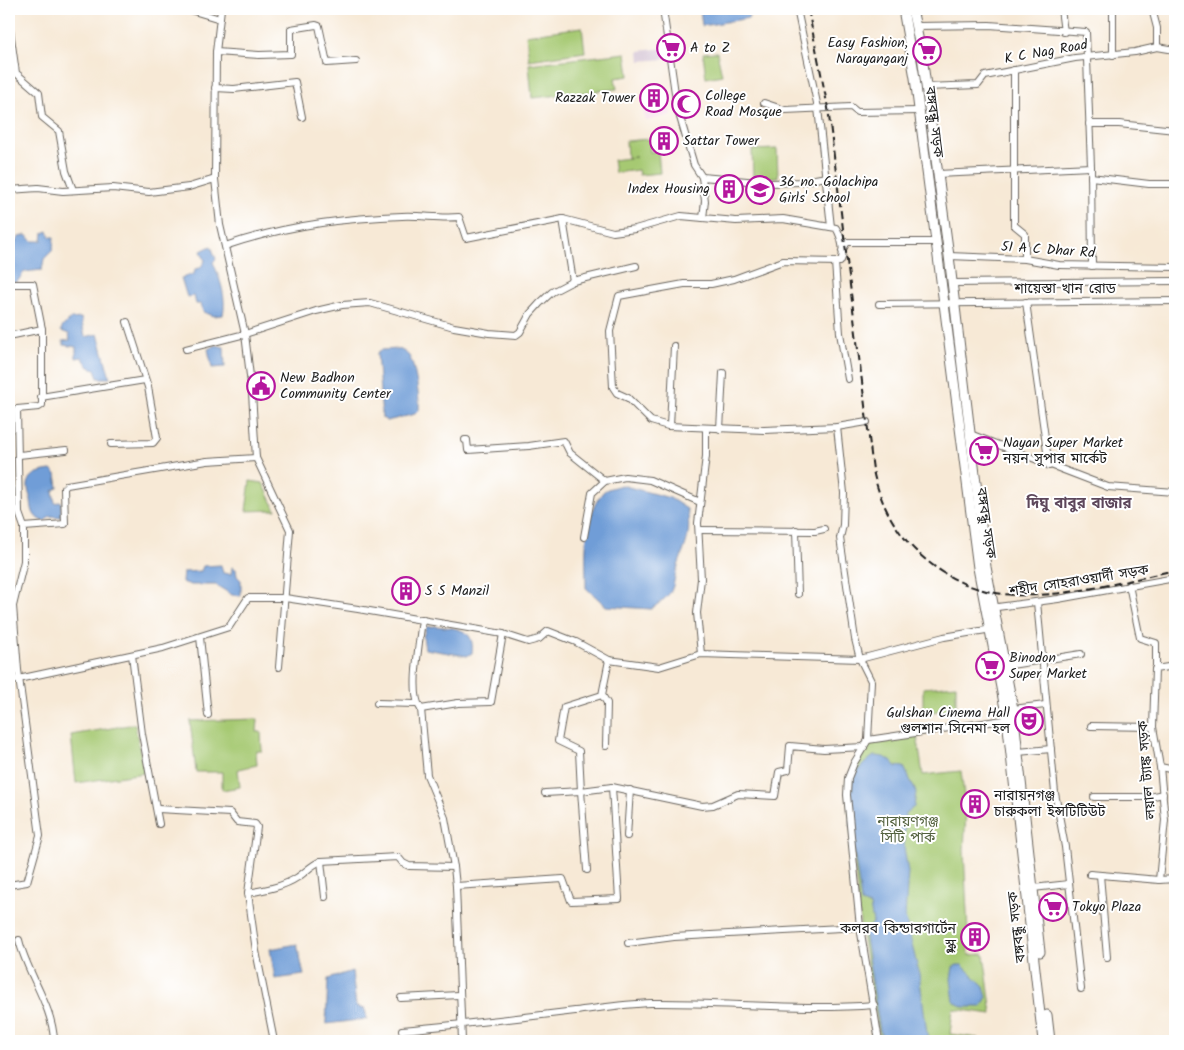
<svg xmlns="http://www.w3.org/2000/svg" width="1184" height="1050" font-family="Kalam,'Noto Sans Bengali',sans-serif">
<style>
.built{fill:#f3cfe0}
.industrial{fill:#cfbdcf}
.green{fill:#a6c972;stroke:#617247}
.water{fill:#6f9dd7;stroke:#465c7a}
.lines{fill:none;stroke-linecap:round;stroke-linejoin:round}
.minor-casing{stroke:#69645d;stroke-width:8}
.major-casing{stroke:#69645d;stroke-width:11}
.minor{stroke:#fff;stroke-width:6}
.major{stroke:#fff;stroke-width:9}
.rail{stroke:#1c1c1c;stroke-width:2;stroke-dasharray:8 4;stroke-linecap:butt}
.labels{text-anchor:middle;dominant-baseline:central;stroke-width:4;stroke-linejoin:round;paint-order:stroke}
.poi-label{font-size:14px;fill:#1c1c1c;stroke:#fff;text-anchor:start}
.street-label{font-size:14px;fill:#1c1c1c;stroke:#fff}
.park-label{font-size:14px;fill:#53613e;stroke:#fff}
.neighbourhood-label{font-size:15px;font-weight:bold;fill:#5d475b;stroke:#fff}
</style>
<rect width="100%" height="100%" fill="#fff"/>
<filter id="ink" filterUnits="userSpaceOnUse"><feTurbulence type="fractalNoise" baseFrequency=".02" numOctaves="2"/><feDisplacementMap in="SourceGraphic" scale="10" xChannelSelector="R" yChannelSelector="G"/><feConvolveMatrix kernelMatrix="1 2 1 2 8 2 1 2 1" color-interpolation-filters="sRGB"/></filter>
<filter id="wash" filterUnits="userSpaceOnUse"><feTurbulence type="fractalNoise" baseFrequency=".0096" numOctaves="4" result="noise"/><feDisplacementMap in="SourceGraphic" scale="20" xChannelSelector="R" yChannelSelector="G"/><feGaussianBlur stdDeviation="1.12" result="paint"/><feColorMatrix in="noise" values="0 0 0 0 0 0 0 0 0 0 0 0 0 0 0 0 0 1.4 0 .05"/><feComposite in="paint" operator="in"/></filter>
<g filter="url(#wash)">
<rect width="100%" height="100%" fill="#f7e9d6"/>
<polygon class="built" points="669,105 671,115 646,121 643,110"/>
<polygon class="industrial" points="665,48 666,59 640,61 639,51"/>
<g class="green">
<polygon points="582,27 585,52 529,60 526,35"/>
<polygon points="717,52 722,75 706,78 703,53"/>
<polygon points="626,53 629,76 615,78 617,89 532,98 529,64"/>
<polygon points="649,139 650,152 658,151 660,173 639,175 638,170 615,173 613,160 636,157 627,158 626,141"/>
<polygon points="777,149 778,177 753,178 752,150"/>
<polygon points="250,481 263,483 276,510 246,511"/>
<polygon points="956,685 956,709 923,713 923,688"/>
<polygon points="258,719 257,732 261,732 262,751 256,751 257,765 238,769 240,787 222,790 222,772 196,772 190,721"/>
<polygon points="135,724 144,773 76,783 71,735"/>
<polygon points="917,735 923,775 961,771 966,811 964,850 969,955 984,954 992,1014 953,1009 950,1034 978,1038 978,1041 880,1041 860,924 849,809 850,782 867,746 872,742"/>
</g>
<g class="water">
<polygon points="700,9 747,9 749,18 702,26"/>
<polygon points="48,231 50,237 54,237 53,250 44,259 42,270 24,272 17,282 9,282 9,245 14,244 19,237 26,235 33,241 42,241 43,233"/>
<path d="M211,246L216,259L213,262C220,279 227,297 223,315L214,316L203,312L201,304H196L194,296L187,297L181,278L194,274L195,269L200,268L205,261L201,251Z"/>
<polygon points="81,318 85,337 98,334 110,378 98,378 95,369 89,367 82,357 76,358 76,347 64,345 63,341 70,340 69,334 61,331 62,327 71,319"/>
<polygon points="216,345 224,347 225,367 212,368 208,349"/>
<path d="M399,349C403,351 407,353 409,356C415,365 420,400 419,410L415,414L387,421L382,418L377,353L381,350Z"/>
<path d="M51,470L56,474L58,487L53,491L55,503L61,501V517L50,516L44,522C33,517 32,512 31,500C30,496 28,492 28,488C27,474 41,471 51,470Z"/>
<path d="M621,485L670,498L687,509C692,536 685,545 677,569C674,576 675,583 671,591C667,598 658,604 651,609L606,606L586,588C586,558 582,517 603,492C607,488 616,487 621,485Z"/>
<polygon points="221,565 223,573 231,574 232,567 236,569 237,576 241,580 241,596 232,595 216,585 191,585 182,582 183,572 201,571 203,566"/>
<path d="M434,626C453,628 476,627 472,653L467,656L425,649L423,637L426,627Z"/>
<path d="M874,756C883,756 890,758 895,766L904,767L916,792L914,807L905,814L904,847L908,872L905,917L919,973L928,1041H883L880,1030L864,932L873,923L870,906L861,903C859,873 844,809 852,783C855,771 864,763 874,756Z"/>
<polygon points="297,944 304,975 275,979 270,949"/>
<polygon points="957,965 962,965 984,986 987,997 981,1007 963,1007 954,1002 951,979 953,967"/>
<polygon points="352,971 356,1006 365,1009 367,1019 326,1024 328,979"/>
</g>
</g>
<g filter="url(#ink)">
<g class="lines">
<defs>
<g id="minor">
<polyline points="187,9 220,19"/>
<polyline points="663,9 677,107 694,165 702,177 705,201 703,218"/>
<polyline points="797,9 818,108 831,227"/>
<polyline points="1061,9 1064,32"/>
<polyline points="1152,9 1157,28 1157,47"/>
<polyline points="9,20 11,9"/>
<polyline points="9,23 16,73 39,93 42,117 59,131 66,171 73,190"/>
<polyline points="917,26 989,25 1086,32 1091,167 1092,266"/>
<polyline points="216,52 259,55 291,54 291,29 316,25 319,26 327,63 356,61"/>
<polyline points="1113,55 1113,9"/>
<polyline points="1014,70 1014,225 1025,234 1025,259"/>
<polyline points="926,87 978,85 985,76 1075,58 1135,52 1157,47 1175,50"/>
<polyline points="215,88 234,89 295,82 302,117"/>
<polyline points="764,103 785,110 851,107 857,112 919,111"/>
<polyline points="1089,124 1119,124 1175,130"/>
<polyline points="937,174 1091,167"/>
<polyline points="702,177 771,183 799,182 826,177"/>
<polyline points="1091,177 1149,184 1175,184"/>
<polyline points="215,179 216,52 221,9"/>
<polyline points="9,190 38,188 63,191 113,188 149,192 189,187 215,179 220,225 245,334 316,311 342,305 370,303 454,327 489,333 516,335 520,332 530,314 540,303 552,292 573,281"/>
<polyline points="563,219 573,281 636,266"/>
<path d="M225,246C283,226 341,218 402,216C421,215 441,219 459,217L466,238L563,219L613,232L635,229L681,216L736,221L783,219L836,228C841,236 846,254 840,262L783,261L734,279L711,284H684L619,296L610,331L613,387L617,393L628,398L651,421L668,426L764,430L837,427L867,422"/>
<polyline points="842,251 847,242 936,242"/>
<polyline points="949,256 1025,259 1059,265 1175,267"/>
<polyline points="835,262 840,333 848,379"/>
<polyline points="953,283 1175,281"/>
<polyline points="9,284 33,284 42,329 9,336"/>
<polyline points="1026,302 1049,466"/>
<polyline points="879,304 1175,301"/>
<polyline points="186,349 245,334 252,393 256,458 290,530 279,667"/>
<polyline points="41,397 145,380"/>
<polyline points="670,426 674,346"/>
<polyline points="837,427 844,493 843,525 840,538 855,639 860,659 871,681 868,740 854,763 848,778 847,795 860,927 879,1041"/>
<polyline points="720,429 723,373"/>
<polyline points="970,434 1108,487 1175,492"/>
<polyline points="465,440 467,440 468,450 529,446 564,441 570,453 605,481"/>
<polyline points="111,444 153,443 157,438 148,387 127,322"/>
<polyline points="19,455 66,450"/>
<polyline points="24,527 19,513 17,409 39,407 42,405 42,329"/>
<polyline points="699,530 815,531 824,529"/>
<polyline points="796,530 798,594"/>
<polyline points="584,537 592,493 605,481 625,477 650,480 700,502"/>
<polyline points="1129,585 1140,638 1156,643 1156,668"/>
<polyline points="1037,602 1055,793 1065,847 1081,989"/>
<polyline points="990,608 1058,599 1175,578"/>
<polyline points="200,637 208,715"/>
<polyline points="701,654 697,613 701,579 698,523 706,456 706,428"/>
<polyline points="132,655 142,734 159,824"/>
<polyline points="1005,666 1081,654"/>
<polyline points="9,681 163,648 229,627 248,598 285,598 358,609 503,634 528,642 539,639 548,631 576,642 609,660 659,667 701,654 860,659 944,637 992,629"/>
<polyline points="602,695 607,703 606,746"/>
<polyline points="377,703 416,704"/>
<polyline points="421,709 458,703 491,702 503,634"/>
<polyline points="1013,709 1045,705"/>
<polyline points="1091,726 1153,727"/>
<polyline points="868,740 1010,719"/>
<polyline points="1018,752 1051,749"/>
<polyline points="1160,767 1175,770"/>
<polyline points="612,787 702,806 713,805 738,794 775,796 779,772 788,770 790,746 824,749 864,747"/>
<polyline points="545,793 581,791 579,751 558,741 564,707 602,695 609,660"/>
<polyline points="1094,797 1149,797 1163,794"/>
<polyline points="158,809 230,813 237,822 255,824 257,827 248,893"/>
<polyline points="627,836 630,790"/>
<polyline points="321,861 325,897"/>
<polyline points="454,867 456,886 563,879 571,901 619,899 612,787 581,791 587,870"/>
<polyline points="1090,874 1159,880 1165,820 1160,767 1153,727 1155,669 1175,666"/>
<polyline points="1100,875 1107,957"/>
<polyline points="1159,880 1175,879"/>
<polyline points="9,885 27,882 40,836 18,670 13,606 24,561 24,527 65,524 64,488 67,485 207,461 256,458"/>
<polyline points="456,886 462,1041"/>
<polyline points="1033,888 1069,884"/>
<path d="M19,940C27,974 53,1006 54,1041"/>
<polyline points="628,943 674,937 860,927"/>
<polyline points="401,998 459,995"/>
<path d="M402,1030C460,1025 518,1018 575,1011C600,1008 625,1004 651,1003C725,1002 800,1011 874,1005"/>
<path d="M274,1041L256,951L248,893C265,890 283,887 298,877C306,872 311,865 321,861L398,857L403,863L409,866L454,867L445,818L427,775L421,709C409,695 420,640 422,619"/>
</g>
<g id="major">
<polyline points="903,9 915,78 978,568 1007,719 1043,1041"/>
<polyline points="912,9 922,56 949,256 986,567 1013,709 1040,952"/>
<polyline points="1047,1015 1050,1041"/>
</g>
</defs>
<use href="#minor" class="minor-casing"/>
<use href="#major" class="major-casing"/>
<use href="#minor" class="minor"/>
<use href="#major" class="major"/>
<path class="rail" d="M808,9L828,108L873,470C880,505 898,537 926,560C942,573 962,585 983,590C1037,606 1121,582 1175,570"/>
</g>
</g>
<defs>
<symbol id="supermarket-ring" viewBox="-11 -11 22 22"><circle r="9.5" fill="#fff" stroke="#b5179e" stroke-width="1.5"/><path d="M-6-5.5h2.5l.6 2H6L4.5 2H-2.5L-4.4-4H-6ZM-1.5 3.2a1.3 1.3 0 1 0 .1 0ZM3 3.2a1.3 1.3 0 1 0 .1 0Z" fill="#b5179e"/></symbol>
<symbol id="building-ring" viewBox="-11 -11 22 22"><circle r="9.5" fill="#fff" stroke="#b5179e" stroke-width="1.5"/><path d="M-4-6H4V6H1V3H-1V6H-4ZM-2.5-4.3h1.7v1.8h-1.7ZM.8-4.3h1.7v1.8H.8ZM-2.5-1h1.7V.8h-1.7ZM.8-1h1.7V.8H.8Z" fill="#b5179e"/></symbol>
<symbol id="mosque-ring" viewBox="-11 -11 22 22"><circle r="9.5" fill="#fff" stroke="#b5179e" stroke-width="1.5"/><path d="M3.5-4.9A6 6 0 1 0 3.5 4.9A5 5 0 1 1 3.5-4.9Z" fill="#b5179e"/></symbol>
<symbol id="school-ring" viewBox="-11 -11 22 22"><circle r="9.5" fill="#fff" stroke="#b5179e" stroke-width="1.5"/><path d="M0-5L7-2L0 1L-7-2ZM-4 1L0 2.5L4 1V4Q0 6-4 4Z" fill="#b5179e"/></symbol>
<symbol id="civic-ring" viewBox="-11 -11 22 22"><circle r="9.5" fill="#fff" stroke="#b5179e" stroke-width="1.5"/><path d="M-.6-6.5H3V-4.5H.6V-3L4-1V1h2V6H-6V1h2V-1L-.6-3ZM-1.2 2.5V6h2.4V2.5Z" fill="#b5179e"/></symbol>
<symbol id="theatre-ring" viewBox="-11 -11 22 22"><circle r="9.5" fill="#fff" stroke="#b5179e" stroke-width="1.5"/><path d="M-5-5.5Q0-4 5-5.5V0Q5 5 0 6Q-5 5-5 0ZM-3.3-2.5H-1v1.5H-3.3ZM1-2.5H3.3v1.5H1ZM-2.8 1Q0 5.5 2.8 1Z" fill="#b5179e"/></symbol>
</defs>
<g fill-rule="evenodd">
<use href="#supermarket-ring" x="655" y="32" width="32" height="32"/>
<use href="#supermarket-ring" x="911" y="35" width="32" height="32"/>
<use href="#building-ring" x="638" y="82" width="32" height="32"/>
<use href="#mosque-ring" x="670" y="88" width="32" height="32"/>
<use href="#building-ring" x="648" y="125" width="32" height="32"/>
<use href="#building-ring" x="713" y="173" width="32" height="32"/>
<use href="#school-ring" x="744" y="174" width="32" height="32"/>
<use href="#civic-ring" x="245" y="370" width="32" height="32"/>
<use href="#supermarket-ring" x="968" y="435" width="32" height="32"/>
<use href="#building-ring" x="390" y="575" width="32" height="32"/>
<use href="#supermarket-ring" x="974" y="650" width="32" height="32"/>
<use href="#theatre-ring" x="1013" y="705" width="32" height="32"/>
<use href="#building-ring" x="959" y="788" width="32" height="32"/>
<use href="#supermarket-ring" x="1037" y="891" width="32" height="32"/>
<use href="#building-ring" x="959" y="921" width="32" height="32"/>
</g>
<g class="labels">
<g class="poi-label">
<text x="908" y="43" text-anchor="end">Easy Fashion,<tspan x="908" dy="16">Narayanganj</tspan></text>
<text x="690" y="48">A to Z</text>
<text x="705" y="96">College<tspan x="705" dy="16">Road Mosque</tspan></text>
<text x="635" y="98" text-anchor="end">Razzak Tower</text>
<text x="683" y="141">Sattar Tower</text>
<text x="779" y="182">36 no. Golachipa<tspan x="779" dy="16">Girls' School</tspan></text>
<text x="710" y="189" text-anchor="end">Index Housing</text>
<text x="280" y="378">New Badhon<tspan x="280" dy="16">Community Center</tspan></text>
<text x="1003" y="443">Nayan Super Market<tspan x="1003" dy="16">নয়ন সুপার মার্কেট</tspan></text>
<text x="425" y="591">S S Manzil</text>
<text x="1009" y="658">Binodon<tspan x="1009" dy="16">Super Market</tspan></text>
<text x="1010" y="713" text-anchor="end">Gulshan Cinema Hall<tspan x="1010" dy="16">গুলশান সিনেমা হল</tspan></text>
<text x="994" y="796">নারায়নগঞ্জ<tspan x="994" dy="16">চারুকলা ইন্সটিটিউট</tspan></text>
<text x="1072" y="907">Tokyo Plaza</text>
<text x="956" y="929" text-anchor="end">কলরব কিন্ডারগার্টেন<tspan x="956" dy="16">স্কুল</tspan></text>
</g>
<g class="street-label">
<text transform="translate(1046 52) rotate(-10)">K C Nag Road</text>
<text transform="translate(934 122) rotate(83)">বঙ্গবন্ধু সড়ক</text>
<text transform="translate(1048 250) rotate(4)">51 A C Dhar Rd</text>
<text x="1065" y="289">শায়েস্তা খান রোড</text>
<text transform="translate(986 523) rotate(82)">বঙ্গবন্ধু সড়ক</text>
<text transform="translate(1079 581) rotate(-9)">শহীদ সোহরাওয়ার্দী সড়ক</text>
<text transform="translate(1147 770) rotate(-95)">লয়াল ট্যাঙ্ক সড়ক</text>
<text transform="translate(1017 927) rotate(-97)">বঙ্গবন্ধু সড়ক</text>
</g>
<g class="park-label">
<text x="908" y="822">নারায়ণগঞ্জ<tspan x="908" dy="16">সিটি পার্ক</tspan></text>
</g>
<g class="neighbourhood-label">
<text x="1079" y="504">দিঘু বাবুর বাজার</text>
</g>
</g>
<rect width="1184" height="1050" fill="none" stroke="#fff" stroke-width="30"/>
</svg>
